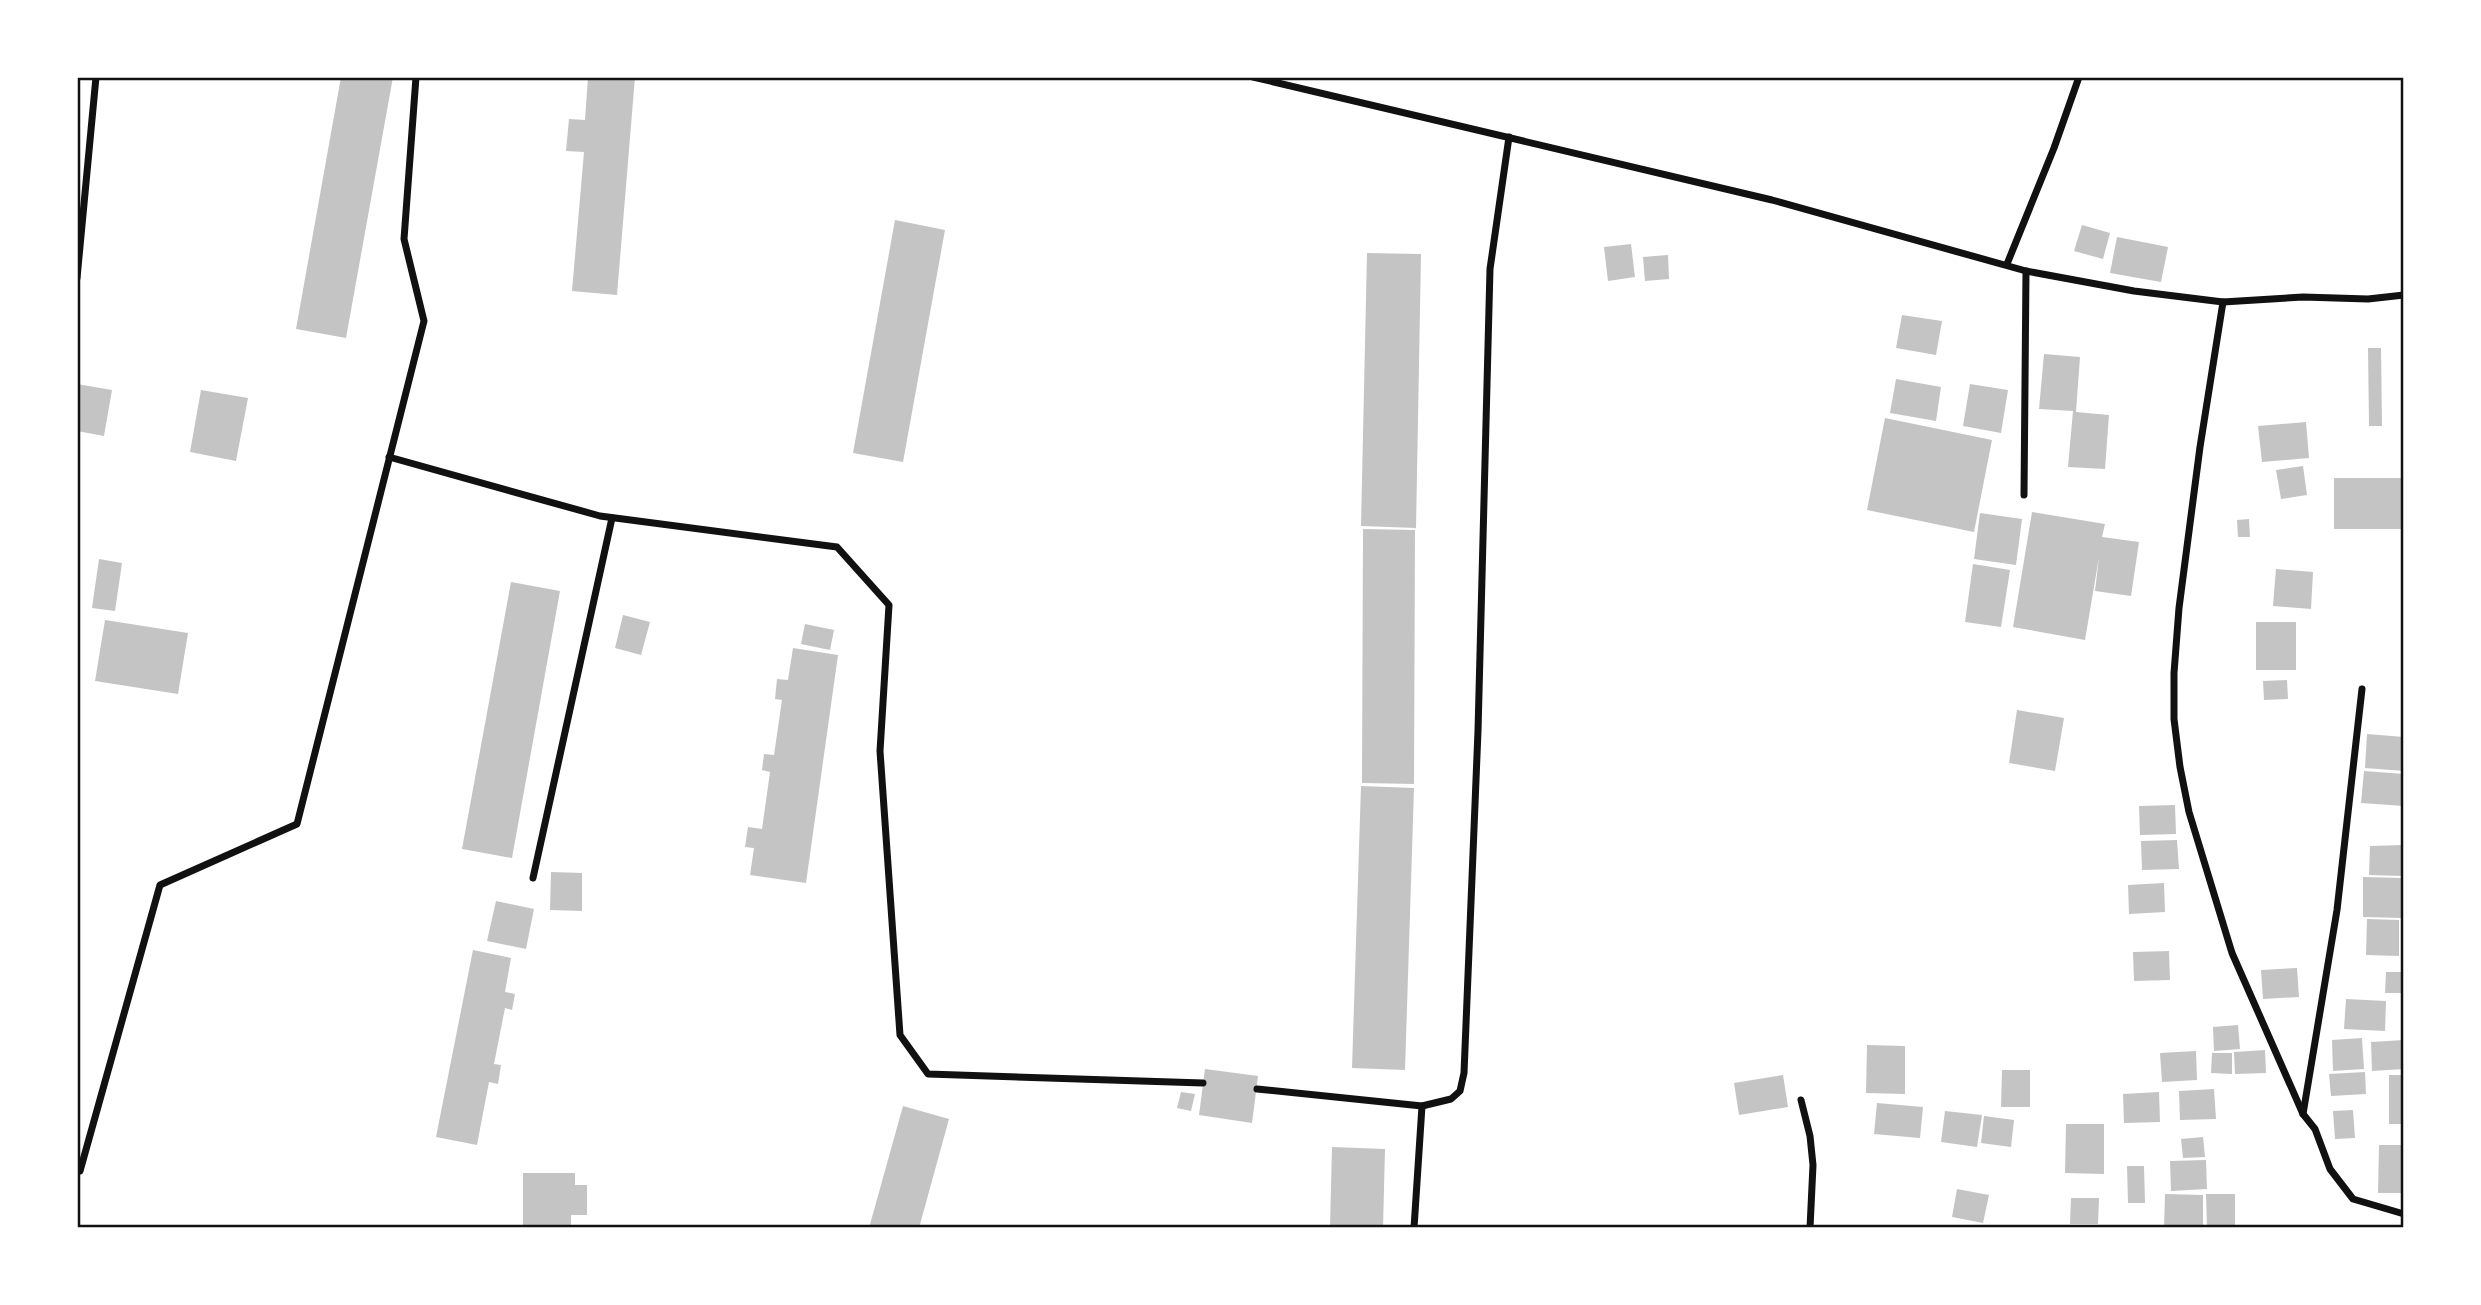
<svg xmlns="http://www.w3.org/2000/svg" width="2481" height="1305" font-family="'Crimson Pro',serif">
<style>
.building{fill:#c4c4c4}
.lines{fill:none;stroke-linecap:round;stroke-linejoin:round}
.minor{stroke:#111;stroke-width:7}
.neatline{fill:none;stroke:#111;stroke-width:2.5}
</style>
<rect width="100%" height="100%" fill="#fff"/>
<g class="building">
<polygon points="341,77 393,77 346,338 296,329"/>
<polygon points="588,77 635,77 617,295 572,291 584,152 566,151 569,119 585,120"/>
<polygon points="895,220 945,230 903,462 853,453"/>
<polygon points="2082,225 2110,233 2103,259 2074,251"/>
<polygon points="2117,237 2168,247 2161,282 2110,273"/>
<polygon points="1631,244 1635,277 1608,281 1604,247"/>
<polygon points="1367,253 1421,254 1416,528 1361,526"/>
<polygon points="1668,255 1669,279 1645,281 1643,257"/>
<polygon points="1902,315 1942,321 1936,355 1896,348"/>
<polygon points="2368,348 2381,348 2382,426 2369,426"/>
<polygon points="2044,354 2080,357 2076,412 2109,415 2105,469 2068,467 2073,411 2039,409"/>
<polygon points="1896,379 1941,387 1936,421 1890,413"/>
<polygon points="77,384 112,390 104,436 77,431"/>
<polygon points="1970,384 2008,390 2001,433 1963,426"/>
<polygon points="201,390 248,398 236,461 190,452"/>
<polygon points="1885,418 1992,440 1974,532 1867,510"/>
<polygon points="2306,422 2309,458 2262,462 2258,426"/>
<polygon points="2303,466 2307,495 2281,499 2276,470"/>
<rect x="2334" y="478" width="70" height="51"/>
<polygon points="2032,512 2105,524 2102,537 2139,542 2131,596 2095,591 2099,557 2085,640 2013,627"/>
<polygon points="1980,513 2022,519 2016,565 1974,559"/>
<polygon points="2249,519 2250,537 2238,537 2237,520"/>
<polygon points="1363,529 1415,530 1414,784 1362,783"/>
<polygon points="99,559 122,563 115,611 92,608"/>
<polygon points="1973,564 2010,570 2001,627 1965,622"/>
<polygon points="2276,569 2313,572 2311,609 2273,606"/>
<polygon points="511,582 560,591 512,858 462,849"/>
<polygon points="623,615 650,622 641,655 615,648"/>
<polygon points="105,620 188,633 178,694 95,681"/>
<rect x="2256" y="622" width="40" height="48"/>
<polygon points="805,624 834,630 830,650 801,644"/>
<polygon points="793,648 838,655 806,883 750,875 754,848 745,847 748,827 762,829 770,772 762,770 764,754 774,755 782,700 775,699 777,679 788,680"/>
<polygon points="2287,680 2288,699 2264,700 2263,681"/>
<polygon points="2017,710 2064,718 2055,771 2009,763"/>
<polygon points="2367,734 2404,737 2404,771 2365,768"/>
<polygon points="2364,771 2404,774 2404,806 2361,803"/>
<polygon points="1361,786 1414,788 1405,1070 1352,1068"/>
<polygon points="2175,805 2176,834 2140,835 2139,806"/>
<polygon points="2177,840 2179,869 2142,870 2141,841"/>
<polygon points="2403,845 2402,876 2369,875 2370,846"/>
<polygon points="551,872 582,873 582,911 550,910"/>
<polygon points="2363,877 2402,878 2402,918 2363,917"/>
<polygon points="2164,883 2165,912 2129,914 2128,885"/>
<polygon points="496,901 534,909 526,949 487,941"/>
<polygon points="2367,919 2399,920 2399,956 2366,955"/>
<polygon points="473,950 511,958 505,992 515,994 512,1010 505,1008 494,1064 501,1065 498,1084 489,1082 477,1145 436,1137"/>
<polygon points="2169,951 2170,980 2134,981 2133,952"/>
<polygon points="2297,968 2299,997 2263,999 2261,970"/>
<polygon points="2386,972 2404,972 2404,993 2385,993"/>
<polygon points="2346,999 2386,1001 2385,1031 2344,1029"/>
<polygon points="2238,1025 2240,1049 2214,1051 2213,1027"/>
<polygon points="2362,1038 2364,1069 2333,1071 2332,1040"/>
<polygon points="2404,1040 2404,1069 2372,1071 2371,1042"/>
<polygon points="1867,1045 1905,1046 1905,1094 1866,1093"/>
<polygon points="2265,1050 2266,1073 2235,1074 2234,1052"/>
<polygon points="2196,1051 2197,1080 2162,1082 2160,1053"/>
<polygon points="2212,1053 2232,1053 2232,1074 2211,1073"/>
<polygon points="1205,1069 1258,1076 1252,1123 1199,1115"/>
<polygon points="2002,1070 2030,1070 2030,1107 2001,1107"/>
<polygon points="2365,1072 2366,1094 2331,1096 2329,1074"/>
<polygon points="1783,1075 1788,1107 1739,1115 1734,1083"/>
<rect x="2389" y="1075" width="15" height="49"/>
<polygon points="2214,1089 2216,1119 2180,1120 2179,1091"/>
<polygon points="1181,1092 1195,1094 1191,1111 1177,1108"/>
<polygon points="2159,1092 2160,1122 2124,1123 2123,1094"/>
<polygon points="1877,1103 1923,1107 1920,1138 1874,1134"/>
<polygon points="903,1106 949,1119 919,1228 869,1228"/>
<polygon points="2353,1110 2355,1138 2335,1139 2333,1111"/>
<polygon points="1945,1111 1982,1115 1977,1147 1941,1142"/>
<polygon points="1984,1116 2014,1120 2011,1147 1981,1143"/>
<polygon points="2066,1124 2104,1124 2104,1174 2065,1173"/>
<polygon points="2203,1137 2205,1157 2183,1158 2181,1139"/>
<polygon points="2379,1145 2404,1145 2404,1193 2378,1193"/>
<polygon points="1332,1147 1385,1149 1383,1228 1330,1228"/>
<polygon points="2206,1160 2207,1189 2171,1191 2170,1161"/>
<polygon points="2127,1166 2144,1166 2145,1203 2128,1203"/>
<polygon points="523,1173 575,1173 575,1185 587,1185 587,1215 571,1215 571,1228 523,1228"/>
<polygon points="1957,1189 1989,1195 1983,1223 1952,1217"/>
<polygon points="2165,1194 2203,1195 2203,1228 2164,1228"/>
<polygon points="2206,1194 2235,1194 2235,1228 2207,1228"/>
<polygon points="2071,1198 2099,1198 2098,1224 2070,1224"/>
</g>
<g class="lines">
<g class="minor">
<polyline points="1253,77 1772,200 2026,271 2134,291 2223,302 2303,297 2368,299 2404,295"/>
<polyline points="2007,264 2054,148 2079,77"/>
<polyline points="77,278 96,77"/>
<polyline points="2223,302 2200,447 2179,608 2174,673 2174,719 2180,767 2189,812 2232,953 2303,1114 2315,1129 2330,1169 2353,1199 2404,1214"/>
<polyline points="389,457 600,516 837,547 889,605 880,751 900,1035 928,1074 1203,1083"/>
<polyline points="2024,495 2026,271"/>
<polyline points="533,878 612,518"/>
<polyline points="1257,1089 1422,1106 1451,1099 1460,1091 1464,1073 1478,731 1490,269 1509,137"/>
<polyline points="1801,1100 1810,1136 1813,1165 1810,1228"/>
<polyline points="2303,1114 2337,910 2362,689"/>
<polyline points="80,1171 160,885 297,824 424,321 404,239 416,77"/>
<polyline points="1414,1228 1422,1106"/>
</g>
</g>
<rect width="2481" height="1305" fill="none" stroke="#ffffff" stroke-width="158"/>
<rect x="79" y="79" width="2323" height="1147" class="neatline"/>
</svg>
